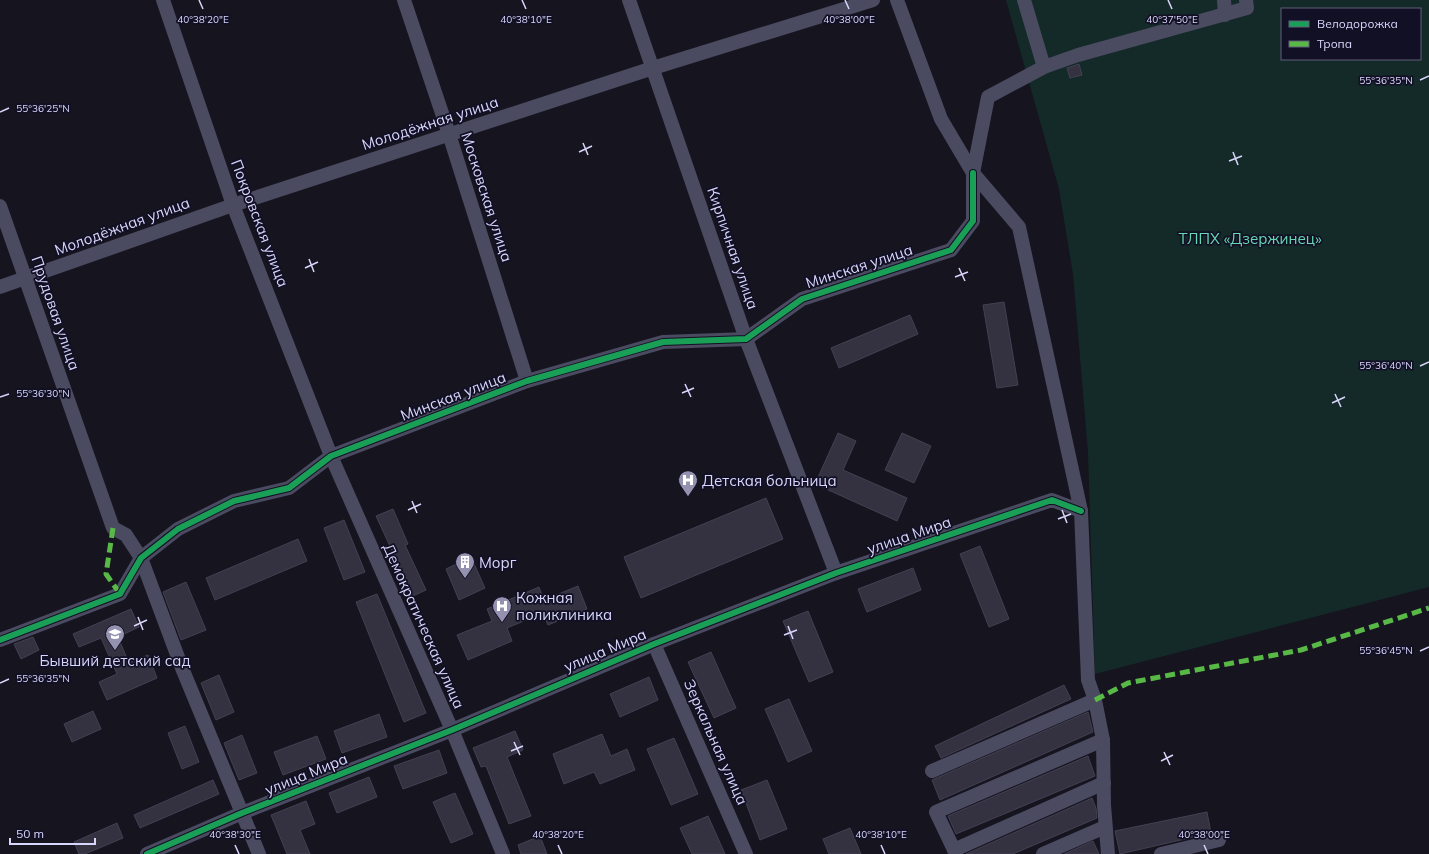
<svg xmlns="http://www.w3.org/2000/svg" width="1429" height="854" font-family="Mulish,sans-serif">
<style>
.green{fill:#142a29;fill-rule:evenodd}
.building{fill:#343241;stroke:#434052}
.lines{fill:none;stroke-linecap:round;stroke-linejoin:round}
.minor{stroke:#4a4a60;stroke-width:14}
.quiet{stroke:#58b947;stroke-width:5;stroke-dasharray:10 5;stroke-linecap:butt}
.cycleway-casing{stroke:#121024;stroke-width:8}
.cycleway{stroke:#1a9f57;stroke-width:6}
.ticks{fill:none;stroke:#d8d6fc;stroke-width:1.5}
.labels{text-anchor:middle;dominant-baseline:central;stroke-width:3.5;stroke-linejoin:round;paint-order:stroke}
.street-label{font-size:15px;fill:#d8d6fc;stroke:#121024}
.park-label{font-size:15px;fill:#66d8b5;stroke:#121024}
.poi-label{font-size:15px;fill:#d8d6fc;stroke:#121024;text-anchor:start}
.ticks-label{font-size:10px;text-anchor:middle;fill:#d8d6fc;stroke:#121024;stroke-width:3.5;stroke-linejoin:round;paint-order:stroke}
</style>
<rect width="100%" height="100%" fill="#16141f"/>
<path class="green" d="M1006,0H1429V587L1095,674L1088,452L1073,274L1059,189ZM1282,9H1420V59H1282Z"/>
<g class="building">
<polygon points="1079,64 1082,75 1070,78 1067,68"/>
<polygon points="1004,302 1018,385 997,388 983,305"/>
<polygon points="910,315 918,334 839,368 831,348"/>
<polygon points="838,433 856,441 843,470 907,498 897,521 815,484"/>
<polygon points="902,433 931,446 914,483 885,470"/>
<polygon points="766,498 783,539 641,598 624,557"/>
<polygon points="393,509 408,544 405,545 426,590 413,596 376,516"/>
<polygon points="344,520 365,572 344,580 324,528"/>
<polygon points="298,539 307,561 215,600 206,578"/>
<polygon points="980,546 1009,619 989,627 960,554"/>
<polygon points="471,557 485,588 459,600 446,569"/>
<polygon points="913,568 921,590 867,612 858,589"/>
<polygon points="186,582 206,630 181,640 163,592"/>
<polygon points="578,586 587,609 548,625 543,613 507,628 512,641 468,660 457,635 492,621 487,609 539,587 544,600"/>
<polygon points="377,594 426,713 404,722 356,602"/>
<polygon points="131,609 139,627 118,637 129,663 148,655 157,678 107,700 99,682 117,674 101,638 79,647 73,634"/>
<polygon points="808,611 833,672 809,682 783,621"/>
<polygon points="33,637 39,650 21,659 14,644"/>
<polygon points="711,652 736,708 714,718 688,662"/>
<polygon points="219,675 234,712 216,720 201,683"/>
<polygon points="649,677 658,700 620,717 610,694"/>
<polygon points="1064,685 1071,699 941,758 935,746"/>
<polygon points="789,699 812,751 788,762 765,709"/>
<polygon points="93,711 101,729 72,742 64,724"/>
<polygon points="1088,712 1093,732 940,800 932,780"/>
<polygon points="379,714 387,737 342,753 334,731"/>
<polygon points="185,726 199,762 182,769 168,733"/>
<polygon points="515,731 523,750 507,757 531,816 509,824 486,766 481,767 473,748"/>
<polygon points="602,734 611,756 627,749 635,770 600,784 594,772 564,784 553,754"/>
<polygon points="242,735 257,773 239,780 224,743"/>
<polygon points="317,736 326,759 283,775 274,752"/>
<polygon points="674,738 698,794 671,805 647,749"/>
<polygon points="439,750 447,773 403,789 394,766"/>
<polygon points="1088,756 1095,776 956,834 948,816"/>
<polygon points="369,777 377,797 337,813 329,793"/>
<polygon points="213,780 219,794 140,828 134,815"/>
<polygon points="767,780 787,829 760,840 741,790"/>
<polygon points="455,793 473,834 451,843 433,802"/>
<polygon points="1092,798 1096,808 1097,818 1013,854 966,854"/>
<polygon points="306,801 315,824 300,830 310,854 287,854 271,815"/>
<polygon points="1207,812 1211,833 1120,854 1115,831"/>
<polygon points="708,816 725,854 692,854 680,828"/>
<polygon points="117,823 123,838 85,854 79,854 74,842"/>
<polygon points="850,828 861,854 829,854 823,839"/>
<polygon points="540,836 547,854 521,854 518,845"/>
<polygon points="1093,841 1099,854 1064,854"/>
</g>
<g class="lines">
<g class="minor">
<polyline points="163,0 233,205 331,456 452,730 503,854"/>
<polyline points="404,0 449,134 527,381"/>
<polyline points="629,0 746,339 836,573"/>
<polyline points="897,0 941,119 973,173 1019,227 1081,511 1088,680 1095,700 1103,740 1104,805 1108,854"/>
<polyline points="1024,0 1044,67"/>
<polyline points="1224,0 1225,15"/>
<polyline points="0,206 113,528 126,535 141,558 182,668 259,854"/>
<polyline points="0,287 233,205 653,68 873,0"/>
<polyline points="0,640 120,594 141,558 178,529 234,501 289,488 331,456 527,381 663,342 746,339 802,299 951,250 973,221 973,173 988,97 1044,67 1078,55 1247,8 1246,0"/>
<polyline points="654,644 746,854"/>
<polyline points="932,771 1095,700"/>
<polyline points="954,850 1104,783"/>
<polyline points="147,854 242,813 452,730 654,644 836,573 1052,500 1081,511"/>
<polyline points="956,854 936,812 1103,740"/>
<polyline points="1043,854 1105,827"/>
<polyline points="1161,854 1219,840"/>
</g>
<g class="quiet">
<polyline points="113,528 106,574 120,594"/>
<polyline points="1095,700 1128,683 1301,650 1429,608"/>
</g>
<defs>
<g id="cycleway">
<polyline points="0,640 120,594 141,558 178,529 234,501 289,488 331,456 527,381 663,342 746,339 802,299 951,250 973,221 973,173"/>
<polyline points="147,854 242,813 452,730 654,644 836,573 1052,500 1081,511"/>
</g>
</defs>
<use href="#cycleway" class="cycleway-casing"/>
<use href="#cycleway" class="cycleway"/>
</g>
<path class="ticks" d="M199,0L203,9M522,0L526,9M845,0L849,9M1168,0L1172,9M1420,80L1429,76M0,112L9,108M583,143L588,155M579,152L592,146M1233,152L1238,165M1229,161L1242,156M309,259L314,272M305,268L318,262M959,268L965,281M955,277L968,272M1420,366L1429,362M685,384L691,397M682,393L694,388M1335,394L1341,407M0,397L9,394M1332,403L1345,397M412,501L417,513M408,510L421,504M1062,510L1067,523M1058,519L1071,514M138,617L143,630M134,626L147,620M788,626L793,639M784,635L797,630M1420,651L1429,647M0,683L9,679M514,742L520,755M511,751L523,746M1164,752L1170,765M1161,761L1173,755M235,845L239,854M558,845L562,854M881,845L885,854M1204,845L1208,854"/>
<defs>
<symbol id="hospital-pin" viewBox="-11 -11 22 30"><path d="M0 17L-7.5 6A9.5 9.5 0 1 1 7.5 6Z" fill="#9492af" stroke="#121024"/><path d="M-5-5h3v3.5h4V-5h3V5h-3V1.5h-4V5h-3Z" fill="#fff"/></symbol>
<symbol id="building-pin" viewBox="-11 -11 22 30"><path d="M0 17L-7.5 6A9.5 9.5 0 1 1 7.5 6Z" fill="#9492af" stroke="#121024"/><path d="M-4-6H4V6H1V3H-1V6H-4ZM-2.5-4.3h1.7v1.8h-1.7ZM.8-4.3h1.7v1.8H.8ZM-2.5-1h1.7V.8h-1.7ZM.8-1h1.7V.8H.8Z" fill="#fff"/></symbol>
<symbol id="school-pin" viewBox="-11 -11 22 30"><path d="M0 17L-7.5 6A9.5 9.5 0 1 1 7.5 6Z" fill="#9492af" stroke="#121024"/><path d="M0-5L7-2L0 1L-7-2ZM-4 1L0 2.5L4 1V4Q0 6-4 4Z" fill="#fff"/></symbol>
</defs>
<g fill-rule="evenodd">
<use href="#hospital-pin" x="677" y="469" width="22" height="30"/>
<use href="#building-pin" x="454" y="551" width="22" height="30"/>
<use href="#hospital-pin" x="491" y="595" width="22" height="30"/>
<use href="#school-pin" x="104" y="623" width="22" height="30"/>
</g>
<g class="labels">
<g class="street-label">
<text transform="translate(430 123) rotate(-18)">Молодёжная улица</text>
<text transform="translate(487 197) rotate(72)">Московская улица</text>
<text transform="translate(260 223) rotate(69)">Покровская улица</text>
<text transform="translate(122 226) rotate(-20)">Молодёжная улица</text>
<text transform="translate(733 248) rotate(71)">Кирпичная улица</text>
<text transform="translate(859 266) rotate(-18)">Минская улица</text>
<text transform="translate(56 313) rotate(71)">Прудовая улица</text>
<text transform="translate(453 396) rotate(-21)">Минская улица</text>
<text transform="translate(909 535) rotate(-19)">улица Мира</text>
<text transform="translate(424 626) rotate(66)">Демократическая улица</text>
<text transform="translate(605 650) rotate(-23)">улица Мира</text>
<text transform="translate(716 742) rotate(66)">Зеркальная улица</text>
<text transform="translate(306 774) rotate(-22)">улица Мира</text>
</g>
<g class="park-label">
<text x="1250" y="238">ТЛПХ «Дзержинец»</text>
</g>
<g class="poi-label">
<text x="702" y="480">Детская больница</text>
<text x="479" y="562">Морг</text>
<text x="516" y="597">Кожная<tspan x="516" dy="17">поликлиника</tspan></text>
<text x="115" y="660" text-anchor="middle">Бывший детский сад</text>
</g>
</g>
<g class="ticks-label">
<text x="203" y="23">40°38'20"E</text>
<text x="526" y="23">40°38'10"E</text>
<text x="849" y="23">40°38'00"E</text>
<text x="1172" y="23">40°37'50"E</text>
<text x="1386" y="84">55°36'35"N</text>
<text x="43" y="112">55°36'25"N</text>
<text x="1386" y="369">55°36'40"N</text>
<text x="43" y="397">55°36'30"N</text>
<text x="1386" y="654">55°36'45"N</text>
<text x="43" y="682">55°36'35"N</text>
<text x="235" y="838">40°38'30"E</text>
<text x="558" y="838">40°38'20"E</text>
<text x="881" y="838">40°38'10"E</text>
<text x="1204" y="838">40°38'00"E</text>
</g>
<rect x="1281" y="8" width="140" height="52" fill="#121024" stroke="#615f7a"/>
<rect x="1289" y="21" width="20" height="6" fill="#1a9f57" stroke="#615f7a"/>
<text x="1317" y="28" font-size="12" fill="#d8d6fc">Велодорожка</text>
<rect x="1289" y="41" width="20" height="6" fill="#58b947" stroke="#615f7a"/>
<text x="1317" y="48" font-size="12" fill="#d8d6fc">Тропа</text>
<path d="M10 838v6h85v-6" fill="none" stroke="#d8d6fc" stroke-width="2"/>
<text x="16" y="838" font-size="12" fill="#d8d6fc" stroke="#121024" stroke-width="3" paint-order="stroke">50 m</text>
</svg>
